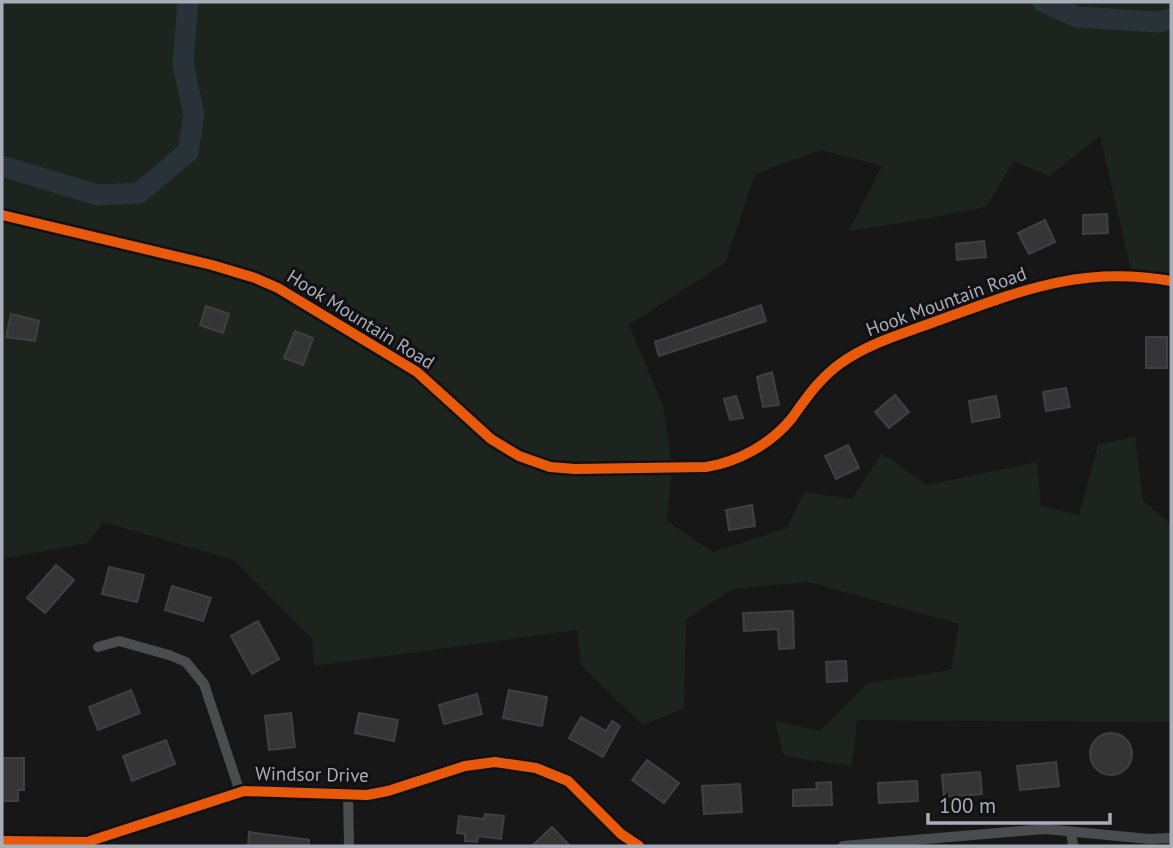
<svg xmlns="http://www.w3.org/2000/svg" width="1173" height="848" font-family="'PT Sans',sans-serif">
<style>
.green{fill:#1d241e}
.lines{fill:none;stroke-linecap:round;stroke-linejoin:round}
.river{stroke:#2a3239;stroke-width:21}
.building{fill:#353536;stroke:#3f4043;stroke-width:2}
.street{stroke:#4b4c50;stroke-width:10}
.secondary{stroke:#4a4a4e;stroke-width:14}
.cycleway-casing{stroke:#111113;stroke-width:15}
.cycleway{stroke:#e8590c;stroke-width:10}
.labels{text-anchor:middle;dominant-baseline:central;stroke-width:6;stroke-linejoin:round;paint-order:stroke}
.street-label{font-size:19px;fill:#a8adb8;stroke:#111113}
</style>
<rect width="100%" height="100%" fill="#171717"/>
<polygon class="green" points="2,2 1171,2 1171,281 1132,274 1100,136 1049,176 1014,161 986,207 925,219 849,231 882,166 821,150 755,174 725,263 629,325 663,406 672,466 667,521 713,552 787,528 804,492 852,499 882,453 927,485 1037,462 1041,506 1079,515 1098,445 1135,436 1143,501 1171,524 1171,722 857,720 852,766 784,756 775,721 820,731 868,683 951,670 959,624 808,582 733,589 686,619 684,708 643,725 581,666 577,630 314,666 312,639 234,560 103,522 88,543 2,559"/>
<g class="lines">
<g class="river">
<polyline points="1043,2 1077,17 1159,22 1171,19"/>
<polyline points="2,166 97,195 139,193 188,152 194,115 183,63 188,2"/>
</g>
</g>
<g class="building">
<polygon points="1107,214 1108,233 1083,234 1083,215"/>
<polygon points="1045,220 1055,242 1029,254 1018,233"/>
<polygon points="984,241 986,257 957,260 956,244"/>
<polygon points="761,305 766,321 659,356 655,342"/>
<polygon points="206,306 229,314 223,333 200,325"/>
<polygon points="11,314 39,321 35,341 6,337"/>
<polygon points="295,331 313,338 303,365 284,358"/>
<rect x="1146" y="337" width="21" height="31"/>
<polygon points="772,372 779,405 763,407 757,377"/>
<polygon points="1066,388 1070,407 1046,411 1043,392"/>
<polygon points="895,395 909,412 889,428 875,412"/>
<polygon points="736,396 743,418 730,420 724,399"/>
<polygon points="996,396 1000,417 972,422 969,401"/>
<polygon points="848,445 859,468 836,479 825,456"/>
<polygon points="752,505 755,526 729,530 726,510"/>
<polygon points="56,565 74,580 45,613 27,598"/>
<polygon points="109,567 144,575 137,602 102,594"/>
<polygon points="172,586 211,598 203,621 165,610"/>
<polygon points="793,611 794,648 779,649 778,629 744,631 743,613"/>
<polygon points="258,621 279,659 252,674 231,636"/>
<polygon points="846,661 847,681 827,682 826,662"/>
<polygon points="131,690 140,713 98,730 89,707"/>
<polygon points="509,690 547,697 542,726 503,718"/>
<polygon points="477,694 482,714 444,724 439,705"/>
<polygon points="291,713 295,747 269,750 265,716"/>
<polygon points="359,713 398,720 394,741 355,733"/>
<polygon points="581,717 606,731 612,721 620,726 603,757 569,738"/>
<circle cx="1111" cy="754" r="21"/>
<polygon points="166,740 175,764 132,781 123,756"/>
<polygon points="2,758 24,758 24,790 18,790 18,801 2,801"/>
<polygon points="647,760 679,783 664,803 632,780"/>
<polygon points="1056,762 1059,786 1020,790 1017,766"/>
<polygon points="980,772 982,794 944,797 942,775"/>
<polygon points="917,781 918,801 879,803 878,783"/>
<polygon points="831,782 832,805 793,806 793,790 817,789 816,783"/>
<polygon points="740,784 742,812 704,814 702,786"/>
<polygon points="485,814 504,816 501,839 478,836 477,842 465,841 465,834 457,833 459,816 484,819"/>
<polygon points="552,827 570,846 532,846"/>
<polygon points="249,832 309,840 309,846 248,846"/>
</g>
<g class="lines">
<g class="street">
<polyline points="98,647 119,641 169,655 186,662 204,684 240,792"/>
<polyline points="348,794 349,846"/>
<polyline points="1071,832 1073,846"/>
<polyline points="2,841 87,842 244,791 367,795 388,791 465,766 495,762 536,768 568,781 621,834 639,846"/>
<polyline points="843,846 1045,829 1149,839 1171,838"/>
</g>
<path class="secondary" d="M2,215L212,265L255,278L278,288L417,372L491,439L519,456L550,467L575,469L706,467C738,462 771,444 792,418C807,397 820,378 841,363C869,343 902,334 934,322C1018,292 1079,265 1171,281"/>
<defs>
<g id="cycleway">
<path d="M2,215L212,265L255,278L278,288L417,372L491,439L519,456L550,467L575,469L706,467C738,462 771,444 792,418C807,397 820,378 841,363C869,343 902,334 934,322C1018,292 1079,265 1171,281"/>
<polyline points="2,841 87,842 244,791 367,795 388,791 465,766 495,762 536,768 568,781 621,834 639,846"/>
</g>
</defs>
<use href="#cycleway" class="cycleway-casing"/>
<use href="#cycleway" class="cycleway"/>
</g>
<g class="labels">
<g class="street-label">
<text transform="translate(946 301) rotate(-20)">Hook Mountain Road</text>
<text transform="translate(361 319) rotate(32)">Hook Mountain Road</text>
<text transform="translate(312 774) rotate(1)">Windsor Drive</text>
</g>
</g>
<rect width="1173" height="848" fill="none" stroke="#a8adb8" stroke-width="7"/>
<path d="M928 813v10h182v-10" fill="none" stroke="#a8adb8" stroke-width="3.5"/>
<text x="939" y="813" font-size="21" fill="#a8adb8" stroke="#111113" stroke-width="5" paint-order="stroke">100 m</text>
</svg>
